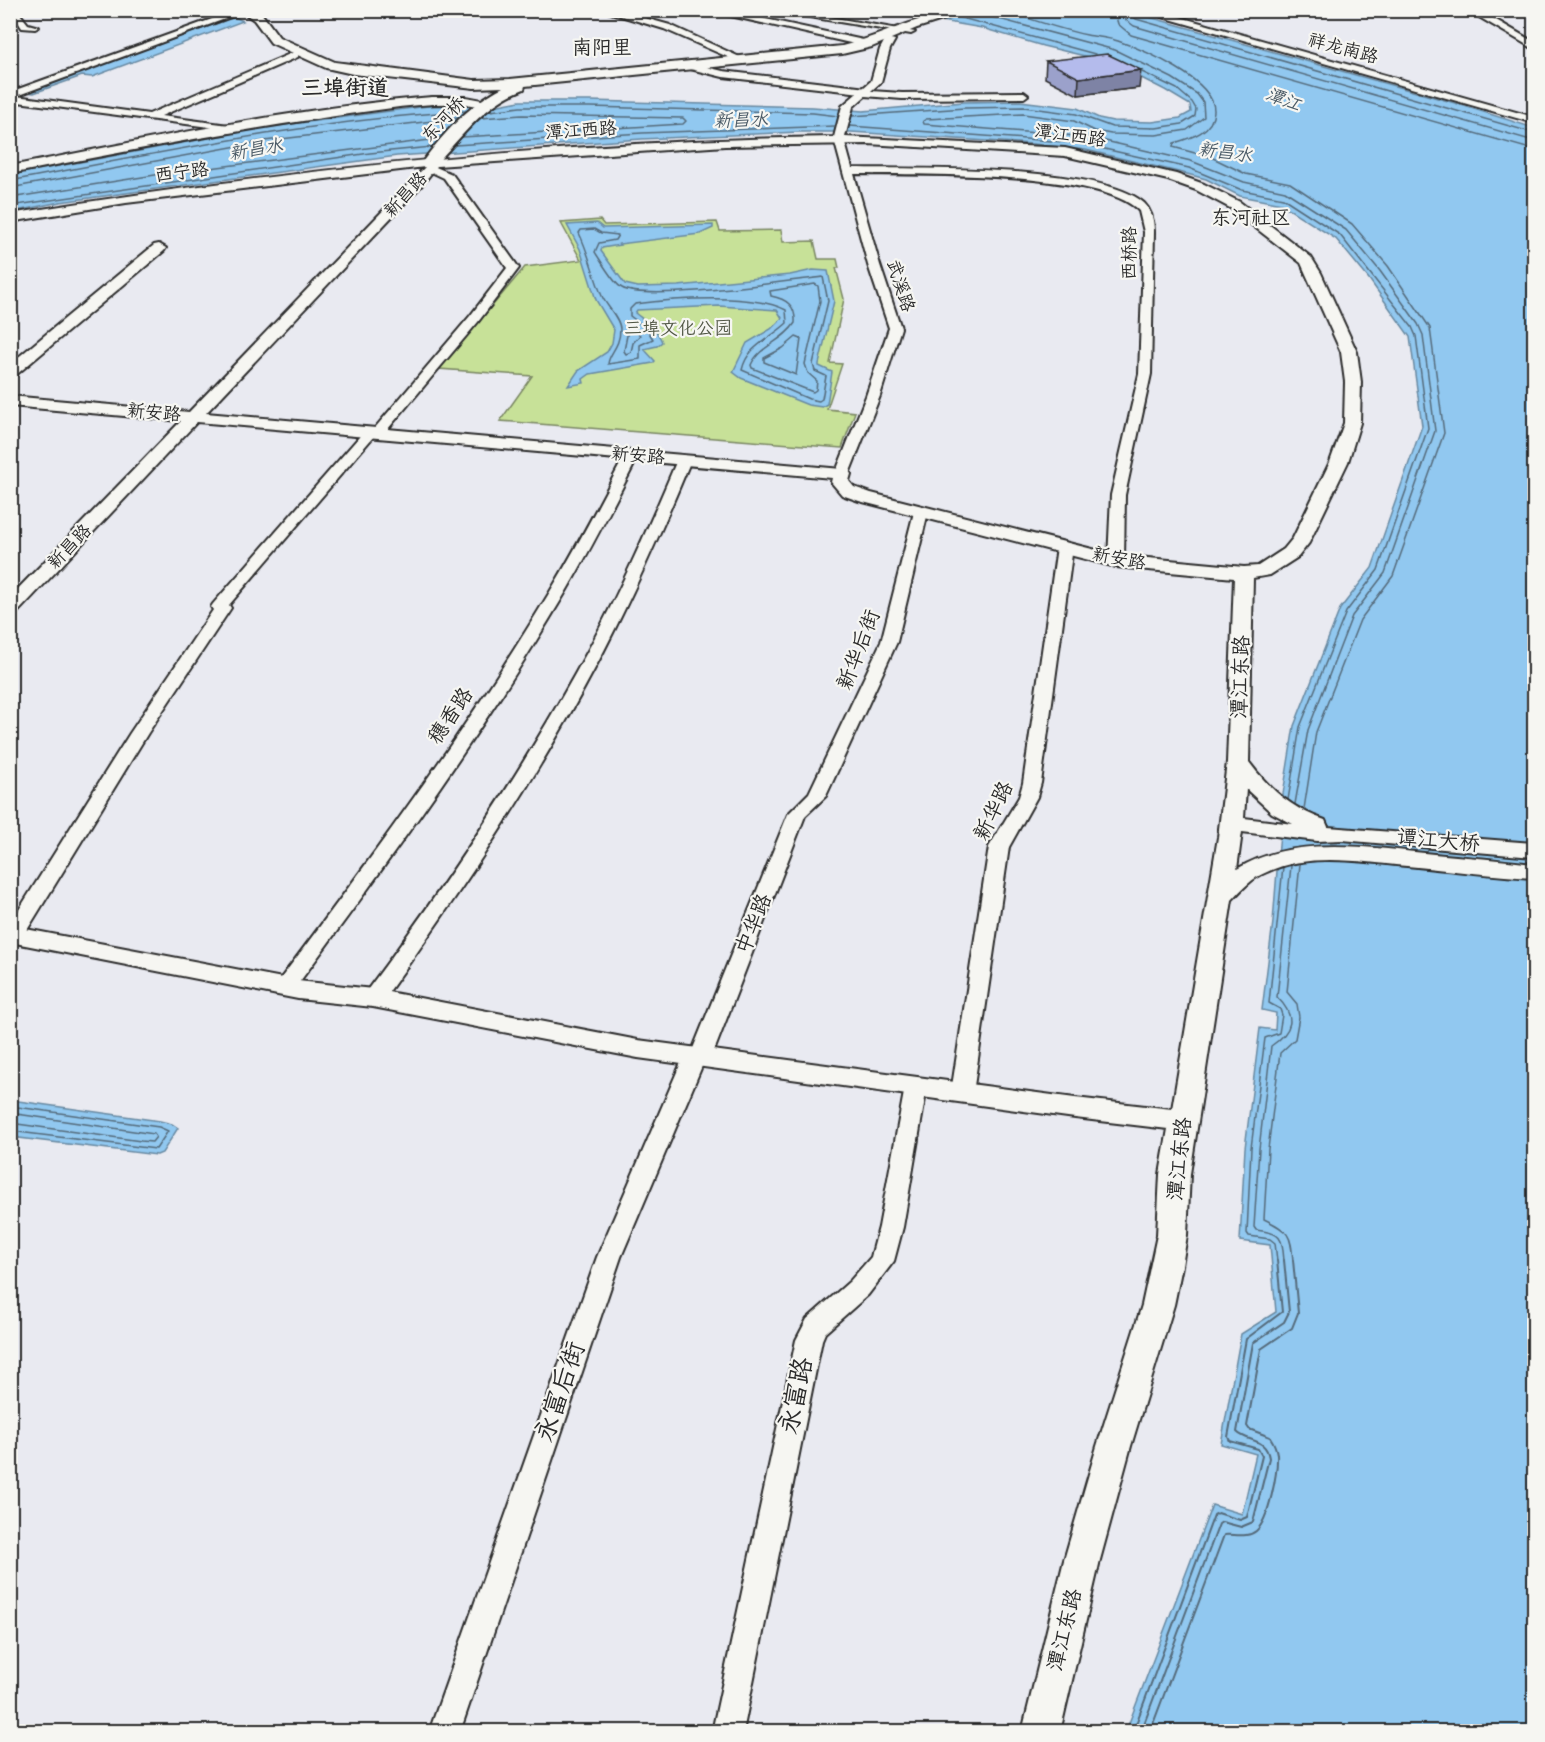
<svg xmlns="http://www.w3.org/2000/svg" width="1545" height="1742" font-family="Mynerve,'LXGW WenKai TC',sans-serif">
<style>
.green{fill:#c7e198;stroke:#798662;stroke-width:1.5}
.water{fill:#91c8f0;stroke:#6889a1;stroke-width:1.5}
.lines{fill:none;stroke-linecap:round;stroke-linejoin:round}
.shore-far1{stroke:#546a7a;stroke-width:1.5}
.shore{stroke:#546a7a;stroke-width:2}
.minor-casing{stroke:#2b2b2b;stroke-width:4}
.tertiary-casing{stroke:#2b2b2b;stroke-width:4}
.primary-casing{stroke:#2b2b2b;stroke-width:4}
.minor{fill:#f6f6f2;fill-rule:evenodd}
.tertiary{fill:#f6f6f2;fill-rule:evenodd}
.primary{fill:#f6f6f2;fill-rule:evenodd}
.wall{fill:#9ba1cb;stroke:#2b2b2b;stroke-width:1.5}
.shaded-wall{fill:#7e83a5;stroke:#2b2b2b;stroke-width:1.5}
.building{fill:#b4bbec;stroke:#2b2b2b;stroke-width:1.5}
.labels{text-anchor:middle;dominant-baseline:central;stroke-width:4.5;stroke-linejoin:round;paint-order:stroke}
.far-street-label{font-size:18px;fill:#2b2b2b;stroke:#f6f6f2}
.far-water-label{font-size:18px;font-style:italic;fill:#4a5a66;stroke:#f6f6f2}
.far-park-label{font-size:18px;fill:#525846;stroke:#f6f6f2}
.far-quarter-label{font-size:20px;fill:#2b2b2b;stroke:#f6f6f2}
.street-label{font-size:21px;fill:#2b2b2b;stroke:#f6f6f2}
.far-district-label{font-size:22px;font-weight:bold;fill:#2b2b2b;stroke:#f6f6f2}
.near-street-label{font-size:26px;fill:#2b2b2b;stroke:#f6f6f2}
</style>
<rect width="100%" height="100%" fill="#e9eaf1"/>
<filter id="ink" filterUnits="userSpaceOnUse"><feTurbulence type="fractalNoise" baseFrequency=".0167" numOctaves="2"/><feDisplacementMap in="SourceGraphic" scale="12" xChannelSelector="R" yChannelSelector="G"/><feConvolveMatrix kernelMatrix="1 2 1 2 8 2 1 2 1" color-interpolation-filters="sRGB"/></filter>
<g filter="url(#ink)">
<polygon class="green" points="600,220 604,225 717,222 720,231 781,230 783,242 814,241 818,259 837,259 839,268 836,268 844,299 830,363 842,364 827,409 855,412 842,448 500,421 532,376 439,369 525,267 581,260 561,223"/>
<g class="water">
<polygon points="884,11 1128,11 1455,103 1534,128 1534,1731 1126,1731 1212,1505 1242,1514 1256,1454 1221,1444 1241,1334 1276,1312 1270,1245 1240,1241 1245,1148 1260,1028 1275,1030 1276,1013 1262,1010 1273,922 1283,794 1294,726 1340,609 1372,568 1422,426 1410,337 1369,279 1336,239 1281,204 1240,196 1206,179 1187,174 1086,150 1033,144 851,132 799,132 642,139 397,156 60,202 11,212 11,175 262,128 428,106 499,105 520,101 590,101 813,107 863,111 964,102 1020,101 1077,108 1099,118 1113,121 1152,122 1180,118 1191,112 1190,105 1165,90 1110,62 1043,46 982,28"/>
<polygon points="235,17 243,21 92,77 82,76 34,93 26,92"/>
<path d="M597,223L603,228L713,225V228L700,234L619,244L620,245L602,248L601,251L625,284L638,287L678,286L790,275L813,270L828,271L834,301L819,364V366L832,372L827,404L822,407L808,405L741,378L733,372L747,343L771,329L782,318L777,310L719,306L637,310L635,313C646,322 657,328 662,342L657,346L644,349L655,361L653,363L590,374L583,379L584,383L568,386L578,371L607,352L612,343L614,330L596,300L580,249L567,225Z"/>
<polygon points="11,1100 160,1121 172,1124 178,1128 162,1153 157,1155 11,1137"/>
</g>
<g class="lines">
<g class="shore-far1">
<path d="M1003,10C1030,19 1058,29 1087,35C1097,37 1108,38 1118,41C1144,50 1215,80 1214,111C1213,132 1191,138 1174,143L1173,147L1213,158L1246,174L1290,183L1352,224L1388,266L1430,328L1444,433L1393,576L1360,620L1316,732L1304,809"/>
<polyline points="1114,10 1118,24 1131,35 1534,150"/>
<polyline points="1123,10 1126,20 1134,26 1534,141"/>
<polyline points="1131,10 1132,16 1136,19 1534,133"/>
<polyline points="973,12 1115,50 1172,78 1197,94 1203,102 1204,117 1187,130 1156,135 1111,134 1095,131 1074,121 1023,114 926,119 923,121 924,124 1088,137 1191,161 1244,182 1285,191 1346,230 1380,271 1418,324 1423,335 1435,431 1385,573 1352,616 1308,730 1295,804"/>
<polyline points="958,17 1095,54"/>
<polyline points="490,111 520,107 590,107 813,113 838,116"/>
<polyline points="852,116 965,108 1024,107 1076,114 1112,127 1156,128 1182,124 1195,116 1196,109 1192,102 1177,89 1142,72"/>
<polyline points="850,126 1078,143 1189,168 1242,190 1283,198 1340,235 1412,327 1416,336 1428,428 1378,570 1346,612 1300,727 1288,800"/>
<polyline points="462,137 683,124 686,121 683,118 522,115 481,118"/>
<polyline points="455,145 642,133 835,126"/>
<path d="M10,181C161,153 312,120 466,111"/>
<polyline points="10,188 264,141 458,118"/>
<polyline points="10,198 155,175 438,139"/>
<polyline points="10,206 370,153 432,147"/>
<path d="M594,229L601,233L618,235L615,240L599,243L595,252C601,261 614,284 622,288C646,302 788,281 823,277L828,301L813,364L815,371L826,376L822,399L819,401L809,399L742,370C748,345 769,340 787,323L786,310C753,293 672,299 635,304L630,309V316L646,328L653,339L640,345V359L608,364C609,352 620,348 620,329C620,318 606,306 602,296C593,275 589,253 579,233L581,230Z"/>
<path d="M815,284L818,286L820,301L805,364L808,373L817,381L816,390L813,392L752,368L751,365C760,345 783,342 795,323C796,306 787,299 771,296L770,291Z"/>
<polygon points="632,328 640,335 633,343 631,352 626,354 624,351 628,330"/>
<polygon points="796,337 801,339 796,375 764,362 764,358 783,348"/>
<polyline points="10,1106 159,1127 168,1131 156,1149 10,1131"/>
<polyline points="10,1113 154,1134 156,1137 152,1142 141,1141 10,1123"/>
<polyline points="1277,1261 1275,1243 1270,1239 1249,1236 1247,1233 1251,1148 1265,1038 1279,1033 1282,1015 1280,1009 1269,1003 1283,867"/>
<path d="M1284,1261C1282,1237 1282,1233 1256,1230L1254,1227L1259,1149L1271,1046C1293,1031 1297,1017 1277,997L1291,866"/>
<path d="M1293,1261C1291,1234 1289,1231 1264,1219L1268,1149L1280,1053L1295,1039L1299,1017L1297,1004L1287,992L1300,864"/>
</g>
<g class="shore">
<polyline points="1133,1732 1214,1515 1218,1513 1240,1520 1247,1517 1262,1456 1258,1449 1230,1441 1228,1437 1246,1339 1282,1312 1277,1260"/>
<path d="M1141,1732L1219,1524L1222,1522L1241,1527L1253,1522L1269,1458C1266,1437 1248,1443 1237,1432L1253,1343L1284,1322L1289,1312L1284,1260"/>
<path d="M1150,1732L1224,1535C1234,1534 1248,1538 1256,1531C1269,1520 1278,1471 1277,1454C1276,1447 1274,1443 1270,1437L1249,1429L1247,1426L1261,1349L1292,1328L1298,1313L1293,1260"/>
</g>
<defs>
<g id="minor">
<polygon points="10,10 17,10 28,24 39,27 35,29 22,28"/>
<polygon points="237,10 244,12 16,96 149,114 292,53 298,53 298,57 161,116 229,125 234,128 232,130 10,101 10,92"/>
<polygon points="601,10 616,10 670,25 744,59 737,61 664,29"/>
<polygon points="768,10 790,10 915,32 911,34"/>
<polygon points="689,63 723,71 867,88 871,91 902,93 1024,92 1028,95 1024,98 902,99 865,96 861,93 723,77 686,68 686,64"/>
<path d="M836,137L844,139L852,168C914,169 1100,164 1144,203C1152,211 1154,221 1154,232L1151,374L1125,495L1124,561L1121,564H1111L1108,561L1111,495L1139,374L1144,232L1139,211C1100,170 913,175 854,174L880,265L901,328L880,396L849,474L842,478L835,474L866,396L889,328L868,265L834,139Z"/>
<polygon points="431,165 452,174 519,268 478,322 382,436 374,436 229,605 231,608 148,733 21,940 10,941 10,924 130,733 213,610 211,607 213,604 366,429 374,429 470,316 507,268 444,178 427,170 426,168"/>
<path d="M632,451L639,455C615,502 591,549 564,595C482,733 388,863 292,992L285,994L278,992L274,987L278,982C373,856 467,729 548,595C576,549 600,502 625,455Z"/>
<path d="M684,456L691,460C661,532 630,602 594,670C532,787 458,896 381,1003L373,1005L365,1003L362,998L365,993C442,890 513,785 575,674C614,605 646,533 677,460Z"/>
<polygon points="921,508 928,512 897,642 826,796 805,816 711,1059 708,1064 702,1066 621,1257 460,1732 429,1732 597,1257 683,1058 686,1053 692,1051 788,814 809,793 881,642 914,512"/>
<polygon points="1065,542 1073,547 1041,783 1037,797 1009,847 973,1093 970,1099 962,1101 954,1099 951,1093 989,847 1019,797 1023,783 1057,547"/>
<polygon points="916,1079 924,1081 927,1087 903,1227 894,1261 868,1295 825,1333 822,1340 743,1732 712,1732 796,1340 807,1319 850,1281 871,1257 879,1227 905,1087 908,1081"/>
</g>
<g id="tertiary">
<polygon points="704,10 724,10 868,41 873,44 868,47"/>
<polygon points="1138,10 1155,10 1534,117 1534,123"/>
<polygon points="1467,10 1479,10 1534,42 1534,49"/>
<path d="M886,38L895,40L890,49L881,82L853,107L845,137L1065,148L1176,174L1204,184L1240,202L1311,257L1321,273L1357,352L1361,382L1360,423L1348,462L1309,543L1298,557L1270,575L1253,578L1249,762C1270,790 1292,809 1325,820L1328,827L1534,843V857L1342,840L1317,841L1242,832L1237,869C1294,834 1370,848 1434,854C1467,857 1501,860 1534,864V878C1492,876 1449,870 1407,866C1363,862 1308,852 1267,872C1252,878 1242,889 1232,900L1190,1174L1187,1235L1182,1266L1174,1305L1131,1446L1100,1560L1060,1732H1022L1064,1560L1097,1446L1142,1305L1157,1235L1160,1174L1168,1129L1075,1118L638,1058L373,1007L298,999L10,942V926L298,981L373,989L638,1040L1075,1098L1172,1109L1218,837L1227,762L1234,578L1116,567L859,501L842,495L831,482L832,478L197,422L17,613L10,615V597L181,421L10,406V396L189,412L425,167L126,203L10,222V214C283,170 557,141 834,137L842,106L871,81L880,49ZM868,144L1065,156L1168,180L1196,190L1230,208L1301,263L1341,352L1345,382L1344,423L1330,462L1293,538L1284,549L1258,566L1244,567L1116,555L871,493L854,487L849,481L851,474L848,470L842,469L206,413L421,186L437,166L725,146ZM1246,789L1272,813L1293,824L1244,818Z"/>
<path d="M432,97H466L487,101L489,103C482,109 471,104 463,104C437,103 411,105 385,109C259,126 135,149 10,174V166C150,139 291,108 432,97Z"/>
<polygon points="159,244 166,248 164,251 16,375 10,377 10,364 154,245"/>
</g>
<path id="primary" d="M240,10H256L262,14L279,37L335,62L474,80L510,79L842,46C887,35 926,10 974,10L917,28L872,47L842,54L525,86L524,89C486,103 463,135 436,164L431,166L423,161C443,134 472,102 503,87L474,88L353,74L326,68L271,43L254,20Z"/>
</defs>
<use href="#minor" class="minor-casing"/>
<use href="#tertiary" class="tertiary-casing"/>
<use href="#primary" class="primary-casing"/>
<use href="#minor" class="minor"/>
<use href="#tertiary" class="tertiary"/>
<use href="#primary" class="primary"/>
</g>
<polygon class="wall" points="1046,61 1139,88 1078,95 1045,78"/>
<polygon class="shaded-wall" points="1141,70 1139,88 1078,95 1079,78"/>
<polygon class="building" points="1107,54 1141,70 1079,78 1046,61"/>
</g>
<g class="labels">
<g class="far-street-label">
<text transform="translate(1343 49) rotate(15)">祥龙南路</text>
<text transform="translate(444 120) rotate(-47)">东河桥</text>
<text transform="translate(581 131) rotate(-4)">潭江西路</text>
<text transform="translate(1070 136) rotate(8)">潭江西路</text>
<text transform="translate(182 173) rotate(-7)">西宁路</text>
<text transform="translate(406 195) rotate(-47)">新昌路</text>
<text transform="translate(1130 253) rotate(-90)">西桥路</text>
<text transform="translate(900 286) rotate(72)">武溪路</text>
<text transform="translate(154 413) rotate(5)">新安路</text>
<text transform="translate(638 456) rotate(5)">新安路</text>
<text transform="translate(70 547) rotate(-46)">新昌路</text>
<text transform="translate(1119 559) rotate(11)">新安路</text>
</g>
<g class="far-water-label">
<text transform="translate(1283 100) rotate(21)">潭江</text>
<text transform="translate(741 121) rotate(-1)">新昌水</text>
<text transform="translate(256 150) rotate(-9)">新昌水</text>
<text transform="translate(1225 153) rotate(8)">新昌水</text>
</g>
<g class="far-park-label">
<text x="678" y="329">三埠文化公园</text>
</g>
<g class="far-quarter-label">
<text x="602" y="48">南阳里</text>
<text x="1251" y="218">东河社区</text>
</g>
<g class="street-label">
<text transform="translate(859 650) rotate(-69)">新华后街</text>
<text transform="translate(1241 677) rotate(-88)">潭江东路</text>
<text transform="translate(451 716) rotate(-56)">穗香路</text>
<text transform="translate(994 811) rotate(-64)">新华路</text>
<text transform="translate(1438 841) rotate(5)">谭江大桥</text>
<text transform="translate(754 924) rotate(-68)">中华路</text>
<text transform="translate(1180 1159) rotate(-84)">潭江东路</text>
<text transform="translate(1065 1630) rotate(-76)">潭江东路</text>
</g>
<g class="far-district-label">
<text x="345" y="89">三埠街道</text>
</g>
<g class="near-street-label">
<text transform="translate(561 1392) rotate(-71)">永富后街</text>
<text transform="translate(797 1396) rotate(-78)">永富路</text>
</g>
</g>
<rect width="1545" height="1742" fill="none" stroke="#f6f6f2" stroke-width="36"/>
<rect x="18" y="18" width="1509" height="1706" fill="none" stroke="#2b2b2b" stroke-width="2" filter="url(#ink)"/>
</svg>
